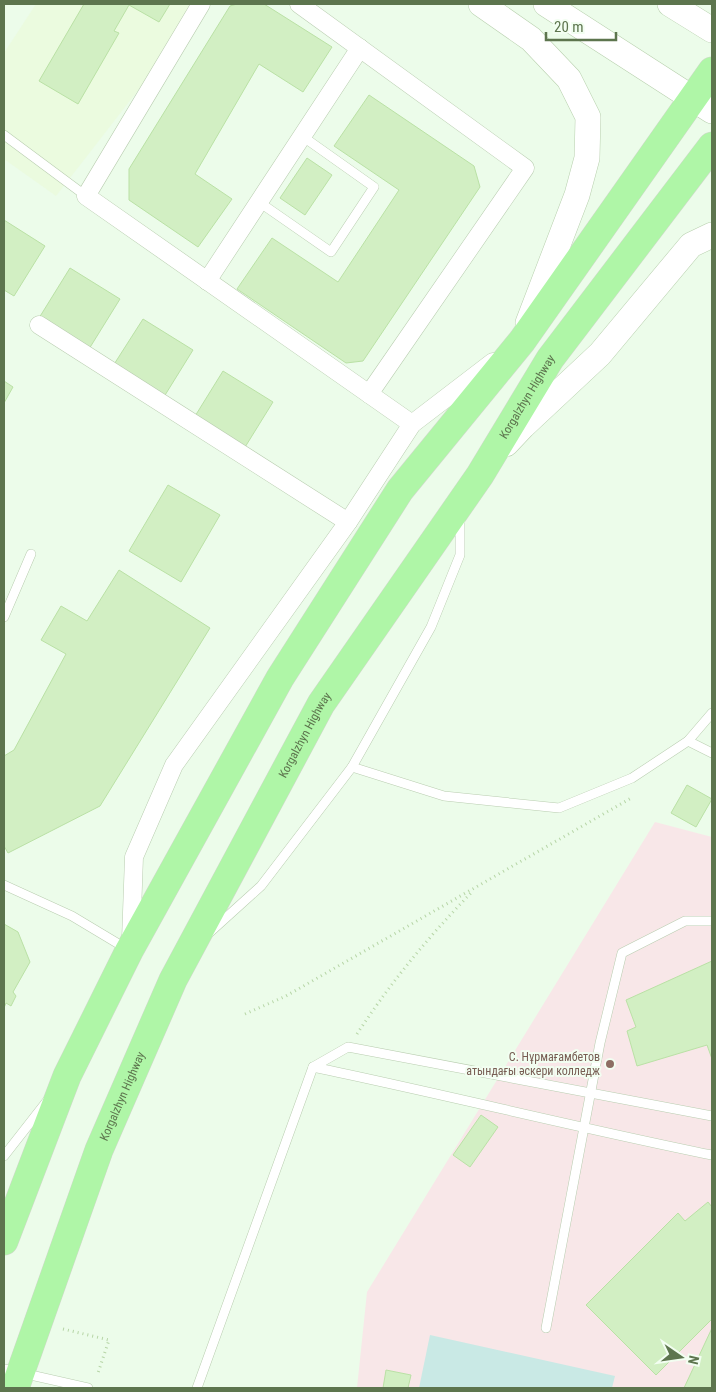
<svg xmlns="http://www.w3.org/2000/svg" width="716" height="1392" font-family="'Roboto Condensed',sans-serif">
<style>
.commercial{fill:#ebfbdf}
.education{fill:#f8e7e8}
.park{fill:#c9e9e5}
.building{fill:#d2efc3;stroke:#bae1a5}
.lines{fill:none;stroke-linecap:round;stroke-linejoin:round}
.service-casing{stroke:#b9cdb0;stroke-width:10}
.minor-casing{stroke:#b9cdb0;stroke-width:19}
.secondary-casing{stroke:#b8d0ae;stroke-width:26}
.primary-casing{stroke:#d2d8cd;stroke-width:29}
.path{stroke:#b6d5a6;stroke-width:3;stroke-dasharray:1 4;stroke-linecap:butt}
.service{stroke:#fff;stroke-width:9}
.minor{stroke:#fff;stroke-width:18}
.secondary{stroke:#fff;stroke-width:25}
.primary{stroke:#aff6a7;stroke-width:28}
.education-dot{fill:#8d6e63;stroke:#f2fef1;stroke-width:2}
.labels{text-anchor:middle;dominant-baseline:central;stroke-width:4;stroke-linejoin:round;paint-order:stroke}
.street-label{font-size:12px;fill:#5d754e;stroke:#f2fef1}
.education-label{font-size:12px;fill:#785e54;stroke:#f2fef1;text-anchor:end}
</style>
<rect width="100%" height="100%" fill="#ecfcea"/>
<polygon class="commercial" points="36,4 205,4 56,196 4,159 4,53"/>
<polygon class="education" points="655,822 712,837 712,1388 357,1388 367,1292"/>
<polygon class="park" points="430,1335 615,1376 612,1388 419,1388"/>
<g class="building">
<polygon points="84,4 170,4 159,22 129,5 114,31 119,33 78,104 39,81"/>
<polygon points="237,4 264,4 332,47 303,92 259,64 195,174 232,199 198,247 129,200 129,169 230,6"/>
<polygon points="369,95 474,166 480,187 363,361 346,363 237,289 272,238 338,282 399,190 334,146"/>
<polygon points="307,158 332,175 305,215 280,198"/>
<polygon points="4,220 45,246 14,296 4,290"/>
<polygon points="70,268 120,299 89,349 39,318"/>
<polygon points="143,319 193,350 162,400 111,369"/>
<polygon points="223,371 273,402 242,452 192,421"/>
<polygon points="4,381 13,387 4,403"/>
<polygon points="168,485 220,515 181,582 129,551"/>
<polygon points="119,570 210,628 100,806 8,853 4,846 4,756 14,750 66,654 41,640 61,606 87,621"/>
<polygon points="687,785 712,799 696,827 671,813"/>
<polygon points="4,924 18,932 30,962 13,992 16,996 11,1006 6,1003 4,1008"/>
<polygon points="712,961 712,1059 707,1045 637,1066 627,1031 636,1027 626,1000"/>
<polygon points="481,1115 498,1127 470,1167 453,1155"/>
<polygon points="708,1202 712,1207 712,1319 656,1375 586,1305 678,1213 685,1221"/>
<polygon points="712,1328 712,1388 684,1388"/>
<polygon points="386,1370 411,1375 408,1388 383,1388"/>
</g>
<g class="lines">
<defs>
<g id="service">
<polyline points="4,135 86,196"/>
<polyline points="259,202 331,252 374,187 302,136"/>
<polyline points="4,617 31,554"/>
<polyline points="688,741 712,713"/>
<polyline points="352,767 444,796 559,808 632,778 688,741 712,753"/>
<polyline points="4,885 72,916 127,949"/>
<polyline points="209,933 261,886 352,767 431,627 460,555 460,516"/>
<polyline points="313,1067 348,1047 712,1116"/>
<polyline points="4,1156 47,1101"/>
<polyline points="546,1328 600,1043 622,953 685,921 712,921"/>
<polyline points="4,1369 88,1388"/>
<path d="M197,1388L313,1067C447,1095 579,1128 712,1155"/>
</g>
<g id="minor">
<polyline points="201,4 86,196 412,424"/>
<polyline points="299,4 525,168 369,394"/>
<polyline points="207,281 360,48"/>
<polyline points="39,325 348,522"/>
<polyline points="131,940 134,857 174,765 348,522 412,424 493,362"/>
</g>
<g id="secondary">
<polyline points="481,4 531,39 569,79 588,117 587,158 577,195 528,323"/>
<polyline points="546,4 712,111"/>
<polyline points="670,4 712,30"/>
<polyline points="506,444 523,426 600,354 691,245 712,235"/>
</g>
<g id="primary">
<polyline points="4,1241 67,1076 129,951 280,678 400,490 522,341 712,71"/>
<path id="s1" d="M15,1388L99,1150L173,980L321,704L480,475L550,359L712,146"/>
</g>
</defs>
<use href="#service" class="service-casing"/>
<use href="#minor" class="minor-casing"/>
<use href="#secondary" class="secondary-casing"/>
<use href="#primary" class="primary-casing"/>
<g class="path">
<polyline points="245,1014 286,996 633,797"/>
<path d="M357,1034C391,982 429,936 473,891"/>
<polyline points="63,1329 109,1340 98,1373"/>
</g>
<use href="#service" class="service"/>
<use href="#minor" class="minor"/>
<use href="#secondary" class="secondary"/>
<use href="#primary" class="primary"/>
</g>
<circle class="education-dot" cx="610" cy="1064" r="5"/>
<g class="labels">
<g class="street-label">
<text stroke="none"><textPath href="#s1" startOffset="1121">Korgalzhyn Highway</textPath></text>
<text stroke="none"><textPath href="#s1" startOffset="716">Korgalzhyn Highway</textPath></text>
<text stroke="none"><textPath href="#s1" startOffset="311">Korgalzhyn Highway</textPath></text>
</g>
<g class="education-label">
<text x="600" y="1057">С. Нұрмағамбетов<tspan x="600" dy="14">атындағы әскери колледж</tspan></text>
</g>
</g>
<rect width="716" height="1392" fill="none" stroke="#5d754e" stroke-width="10"/>
<g transform="translate(681 1357) rotate(103)" stroke="#f2fef1" stroke-width="4" paint-order="stroke">
<path d="M0-4L9 19L0 12L-9 19Z" fill="#5d754e"/>
<text y="-8" font-size="14" font-weight="bold" text-anchor="middle" fill="#5d754e">N</text>
</g>
<path d="M546 32v8h70v-8" fill="none" stroke="#5d754e" stroke-width="2.5"/>
<text x="554" y="32" font-size="15" fill="#5d754e" stroke="#f2fef1" stroke-width="4" paint-order="stroke">20 m</text>
</svg>
